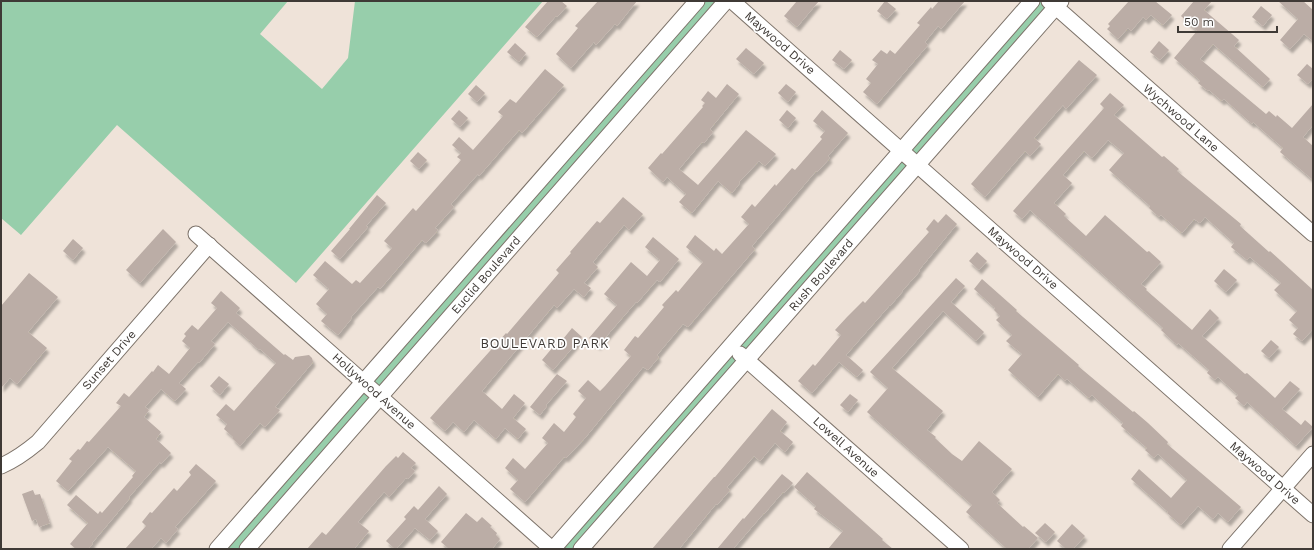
<svg xmlns="http://www.w3.org/2000/svg" width="1314" height="550" font-family="'Work Sans',sans-serif">
<style>
.green{fill:#97ceab}
.building{fill:#bbada6;filter:url(#shadow)}
.lines{fill:none;stroke-linecap:round;stroke-linejoin:round}
.minor-casing{stroke:#7d736a;stroke-width:17}
.minor{stroke:#fff;stroke-width:15}
.labels{text-anchor:middle;dominant-baseline:central;stroke-width:3.5;stroke-linejoin:round;paint-order:stroke}
.street-label{font-size:12px;fill:#3f3a36;stroke:#fff}
.neighbourhood-label{font-size:13px;letter-spacing:1px;fill:#3f3a36;stroke:#fff}
</style>
<defs>
<filter id="shadow"><feDropShadow dx="2.5" dy="4.5" stdDeviation="1" flood-color="#0004"/></filter>
</defs>
<rect width="100%" height="100%" fill="#efe3d9"/>
<g class="green">
<polygon points="1,1 288,1 260,34 322,89 348,58 355,1 543,1 296,283 117,125 21,235 1,218"/>
<polygon points="697,1 726,1 247,549 217,549"/>
<polygon points="1032,1 1061,1 581,549 553,549"/>
</g>
<g class="building">
<polygon points="548,1 561,1 567,6 557,17 556,16 537,37 525,27"/>
<polygon points="598,1 637,1 617,26 615,24 596,45 594,42 571,68 556,54 578,28 575,26"/>
<polygon points="797,1 819,1 797,27 784,16"/>
<polygon points="885,1 886,1 896,9 887,19 877,11"/>
<polygon points="939,1 965,1 941,29 938,26 925,42 928,45 877,104 863,92 871,83 866,79 878,64 872,60 881,50 887,54 890,50 895,54 920,25 917,23 931,7 932,9"/>
<polygon points="1129,1 1155,1 1172,15 1163,25 1151,15 1146,20 1143,17 1131,31 1128,28 1118,39 1107,29 1110,26 1108,24"/>
<polygon points="1194,1 1212,1 1204,10 1239,40 1234,46 1270,79 1263,87 1213,44 1200,59 1266,114 1269,111 1276,117 1277,115 1292,128 1313,104 1313,125 1303,137 1313,146 1313,180 1280,152 1283,148 1253,122 1252,124 1224,99 1222,101 1209,90 1208,91 1198,83 1200,81 1196,77 1174,58 1197,31 1181,16"/>
<polygon points="1278,1 1303,1 1313,10 1313,41 1304,34 1290,49 1280,40 1298,19"/>
<polygon points="1261,6 1272,15 1263,26 1252,17"/>
<polygon points="1159,41 1169,50 1160,60 1150,52"/>
<polygon points="515,43 526,53 519,62 507,52"/>
<polygon points="746,48 764,63 754,74 736,59"/>
<polygon points="840,50 852,60 844,69 832,60"/>
<polygon points="1079,60 1097,75 1066,109 1063,105 1034,138 1041,144 1030,156 1025,151 985,197 971,184"/>
<polygon points="1307,64 1313,69 1313,79 1308,84 1297,75"/>
<polygon points="545,69 564,85 522,133 519,130 479,176 478,174 451,204 454,207 435,228 438,230 426,243 422,240 380,289 378,287 351,317 352,318 338,335 321,321 327,314 316,304 329,289 313,275 325,261 352,284 356,280 360,283 392,248 384,241 413,208 416,211 461,160 457,157 461,153 452,145 459,137 473,150 503,116 498,112 510,99 516,103"/>
<polygon points="727,84 739,94 710,129 713,132 704,143 702,142 679,169 698,185 746,130 776,154 765,166 759,161 739,182 740,183 732,193 718,181 692,213 679,202 686,194 667,177 663,182 648,168 661,153 662,154 703,107 702,106 705,103 701,100 708,91 716,98"/>
<polygon points="786,84 796,92 788,102 778,93"/>
<polygon points="476,85 485,93 477,102 468,94"/>
<polygon points="1110,93 1124,105 1114,115 1162,157 1164,156 1179,169 1177,171 1241,224 1240,226 1269,252 1270,251 1313,290 1313,329 1302,341 1293,334 1298,328 1289,320 1297,311 1274,290 1281,283 1250,257 1247,260 1231,247 1234,243 1205,217 1200,223 1194,219 1182,233 1161,215 1159,217 1149,208 1150,206 1109,170 1124,153 1108,140 1092,158 1084,151 1063,175 1072,183 1054,203 1066,214 1064,216 1086,236 1105,215 1147,252 1149,251 1161,262 1141,284 1147,289 1146,290 1192,330 1210,309 1219,318 1202,336 1245,374 1247,373 1275,398 1290,381 1300,389 1282,409 1301,425 1305,420 1313,427 1296,446 1247,402 1244,406 1235,398 1238,395 1218,377 1215,380 1207,373 1209,370 1178,343 1177,345 1161,330 1163,328 1030,210 1022,219 1013,211 1104,108 1100,104"/>
<polygon points="459,110 468,118 460,127 451,119"/>
<polygon points="787,110 796,118 788,128 779,120"/>
<polygon points="822,110 848,133 828,156 830,158 817,172 816,171 752,246 755,249 688,327 683,324 657,355 659,357 648,370 643,367 585,438 566,458 564,457 525,502 510,489 518,480 505,468 513,458 525,469 548,443 542,438 554,423 564,432 576,417 573,414 586,398 578,391 588,380 600,391 605,386 631,356 624,350 635,336 638,338 664,307 662,305 676,290 678,292 703,262 686,247 695,235 714,251 716,248 722,254 749,224 741,217 752,204 755,207 775,184 776,186 792,168 795,170 822,139 820,137 825,131 813,121"/>
<polygon points="418,152 427,160 419,169 410,161"/>
<polygon points="377,195 386,203 366,226 368,227 340,259 331,251 350,229 349,229"/>
<polygon points="623,197 643,214 629,230 624,225 593,262 598,267 584,283 591,288 584,297 574,289 557,308 554,305 482,391 502,409 514,394 525,403 513,418 526,429 518,439 505,428 496,439 474,420 464,432 453,422 445,431 430,418 506,333 507,334 559,273 556,270 571,253 570,252 597,221 600,223"/>
<polygon points="946,214 957,224 919,270 920,271 902,291 903,291 890,306 890,305 846,355 863,370 857,377 839,362 812,393 798,381 813,364 815,366 841,335 835,330 847,317 863,301 865,303 929,232 926,229 934,219 938,223"/>
<polygon points="163,229 176,242 140,283 126,270"/>
<polygon points="653,237 679,259 660,282 657,280 637,303 636,302 598,346 589,338 617,305 604,294 631,262 647,276 660,260 645,247"/>
<polygon points="73,239 83,248 73,260 63,251"/>
<polygon points="977,252 987,261 979,270 969,261"/>
<polygon points="1224,269 1237,280 1226,292 1214,281"/>
<polygon points="29,273 58,297 28,332 47,348 17,384 10,378 1,388 1,306"/>
<polygon points="956,278 965,286 951,302 984,332 976,341 943,311 892,368 943,411 927,430 936,437 935,438 952,454 962,461 979,441 1012,469 992,492 1000,500 997,503 1023,527 1024,526 1038,538 1028,549 1007,549 966,512 972,505 867,412 888,388 870,372"/>
<polygon points="982,279 1017,310 1016,311 1079,365 1078,366 1133,412 1134,411 1148,423 1168,442 1167,444 1241,507 1228,522 1218,513 1213,519 1198,506 1181,525 1167,513 1168,512 1131,479 1139,469 1171,498 1187,480 1158,454 1154,458 1145,450 1147,448 1121,426 1123,423 1092,395 1089,398 1067,379 1065,381 1058,374 1038,397 1008,370 1022,354 1006,341 1012,335 996,320 1000,316 994,310 995,308 974,289"/>
<polygon points="221,291 240,308 236,313 284,355 285,354 293,360 295,357 309,355 312,358 313,362 275,407 280,410 265,427 260,423 240,446 232,438 233,437 224,429 227,424 216,415 226,404 234,411 276,363 260,349 259,350 250,342 250,341 228,322 211,341 215,344 199,363 198,362 179,383 186,389 175,401 161,389 145,407 149,410 144,417 161,432 156,439 171,453 161,464 160,462 129,497 130,498 92,543 93,544 88,549 76,549 70,544 88,523 67,505 76,495 98,514 100,511 102,513 133,477 132,476 136,471 108,447 68,491 56,481 72,461 69,459 78,449 80,450 87,441 89,442 121,406 116,403 124,393 129,397 152,371 153,372 158,365 169,374 190,348 182,341 186,336 184,334 192,325 198,330 217,308 211,303"/>
<polygon points="572,328 582,337 553,370 542,360 553,347 555,349"/>
<polygon points="1271,340 1279,347 1269,358 1261,351"/>
<polygon points="557,374 567,381 546,405 547,406 540,415 530,407"/>
<polygon points="219,376 229,384 220,395 210,386"/>
<polygon points="850,394 858,400 848,412 840,405"/>
<polygon points="772,409 787,422 780,431 793,442 785,452 775,443 760,461 754,456 727,487 730,490 717,505 716,504 679,549 652,549 714,477 715,477"/>
<polygon points="403,452 416,463 411,468 415,471 408,479 406,478 389,497 384,492 358,522 369,531 354,549 307,549 322,532 326,535 386,466 396,456 398,458"/>
<polygon points="196,464 216,481 175,527 178,529 166,543 161,538 151,549 125,549 146,526 142,522 150,512 152,513 174,488 177,491 191,475 189,472"/>
<polygon points="807,472 883,539 882,540 893,549 828,549 843,531 814,509 816,506 794,487"/>
<polygon points="782,474 793,483 784,493 783,492 764,514 764,513 733,549 717,549 743,518 744,519"/>
<polygon points="439,486 447,494 425,519 438,531 430,540 415,528 396,549 395,549 386,541 406,519 404,517 414,506 418,510"/>
<polygon points="33,490 35,495 40,494 50,523 39,527 36,519 32,521 22,494"/>
<polygon points="466,513 477,522 482,517 492,526 490,527 497,533 496,535 500,539 492,549 449,549 441,542"/>
<polygon points="1045,523 1055,532 1046,542 1035,533"/>
<polygon points="1072,524 1085,536 1073,549 1066,549 1057,541"/>
</g>
<g class="lines">
<defs>
<g id="minor">
<polyline points="732,1 1313,515"/>
<polyline points="1049,1 1313,234"/>
<polyline points="196,234 552,549"/>
<polyline points="740,354 961,549"/>
<path d="M1,466C15,460 26,452 38,442L209,245"/>
<polyline points="217,549 697,1"/>
<polyline points="247,549 726,1"/>
<polyline points="553,549 1032,1"/>
<polyline points="581,549 1061,1"/>
<polyline points="1230,549 1313,454"/>
</g>
</defs>
<use href="#minor" class="minor-casing"/>
<use href="#minor" class="minor"/>
</g>
<g class="labels">
<g class="street-label">
<text transform="translate(780 43) rotate(41)">Maywood Drive</text>
<text transform="translate(1181 118) rotate(41)">Wychwood Lane</text>
<text transform="translate(1023 258) rotate(41)">Maywood Drive</text>
<text transform="translate(486 275) rotate(-49)">Euclid Boulevard</text>
<text transform="translate(821 275) rotate(-49)">Rush Boulevard</text>
<text transform="translate(109 360) rotate(-49)">Sunset Drive</text>
<text transform="translate(374 391) rotate(42)">Hollywood Avenue</text>
<text transform="translate(846 447) rotate(42)">Lowell Avenue</text>
<text transform="translate(1265 473) rotate(41)">Maywood Drive</text>
</g>
<g class="neighbourhood-label">
<text x="545" y="343">BOULEVARD PARK</text>
</g>
</g>
<rect width="1314" height="550" fill="none" stroke="#3f3a36" stroke-width="4"/>
<path d="M1178 26v6h99v-6" fill="none" stroke="#3f3a36" stroke-width="2"/>
<text x="1184" y="26" font-size="12" fill="#3f3a36" stroke="#ffffff" stroke-width="3" paint-order="stroke">50 m</text>
</svg>
